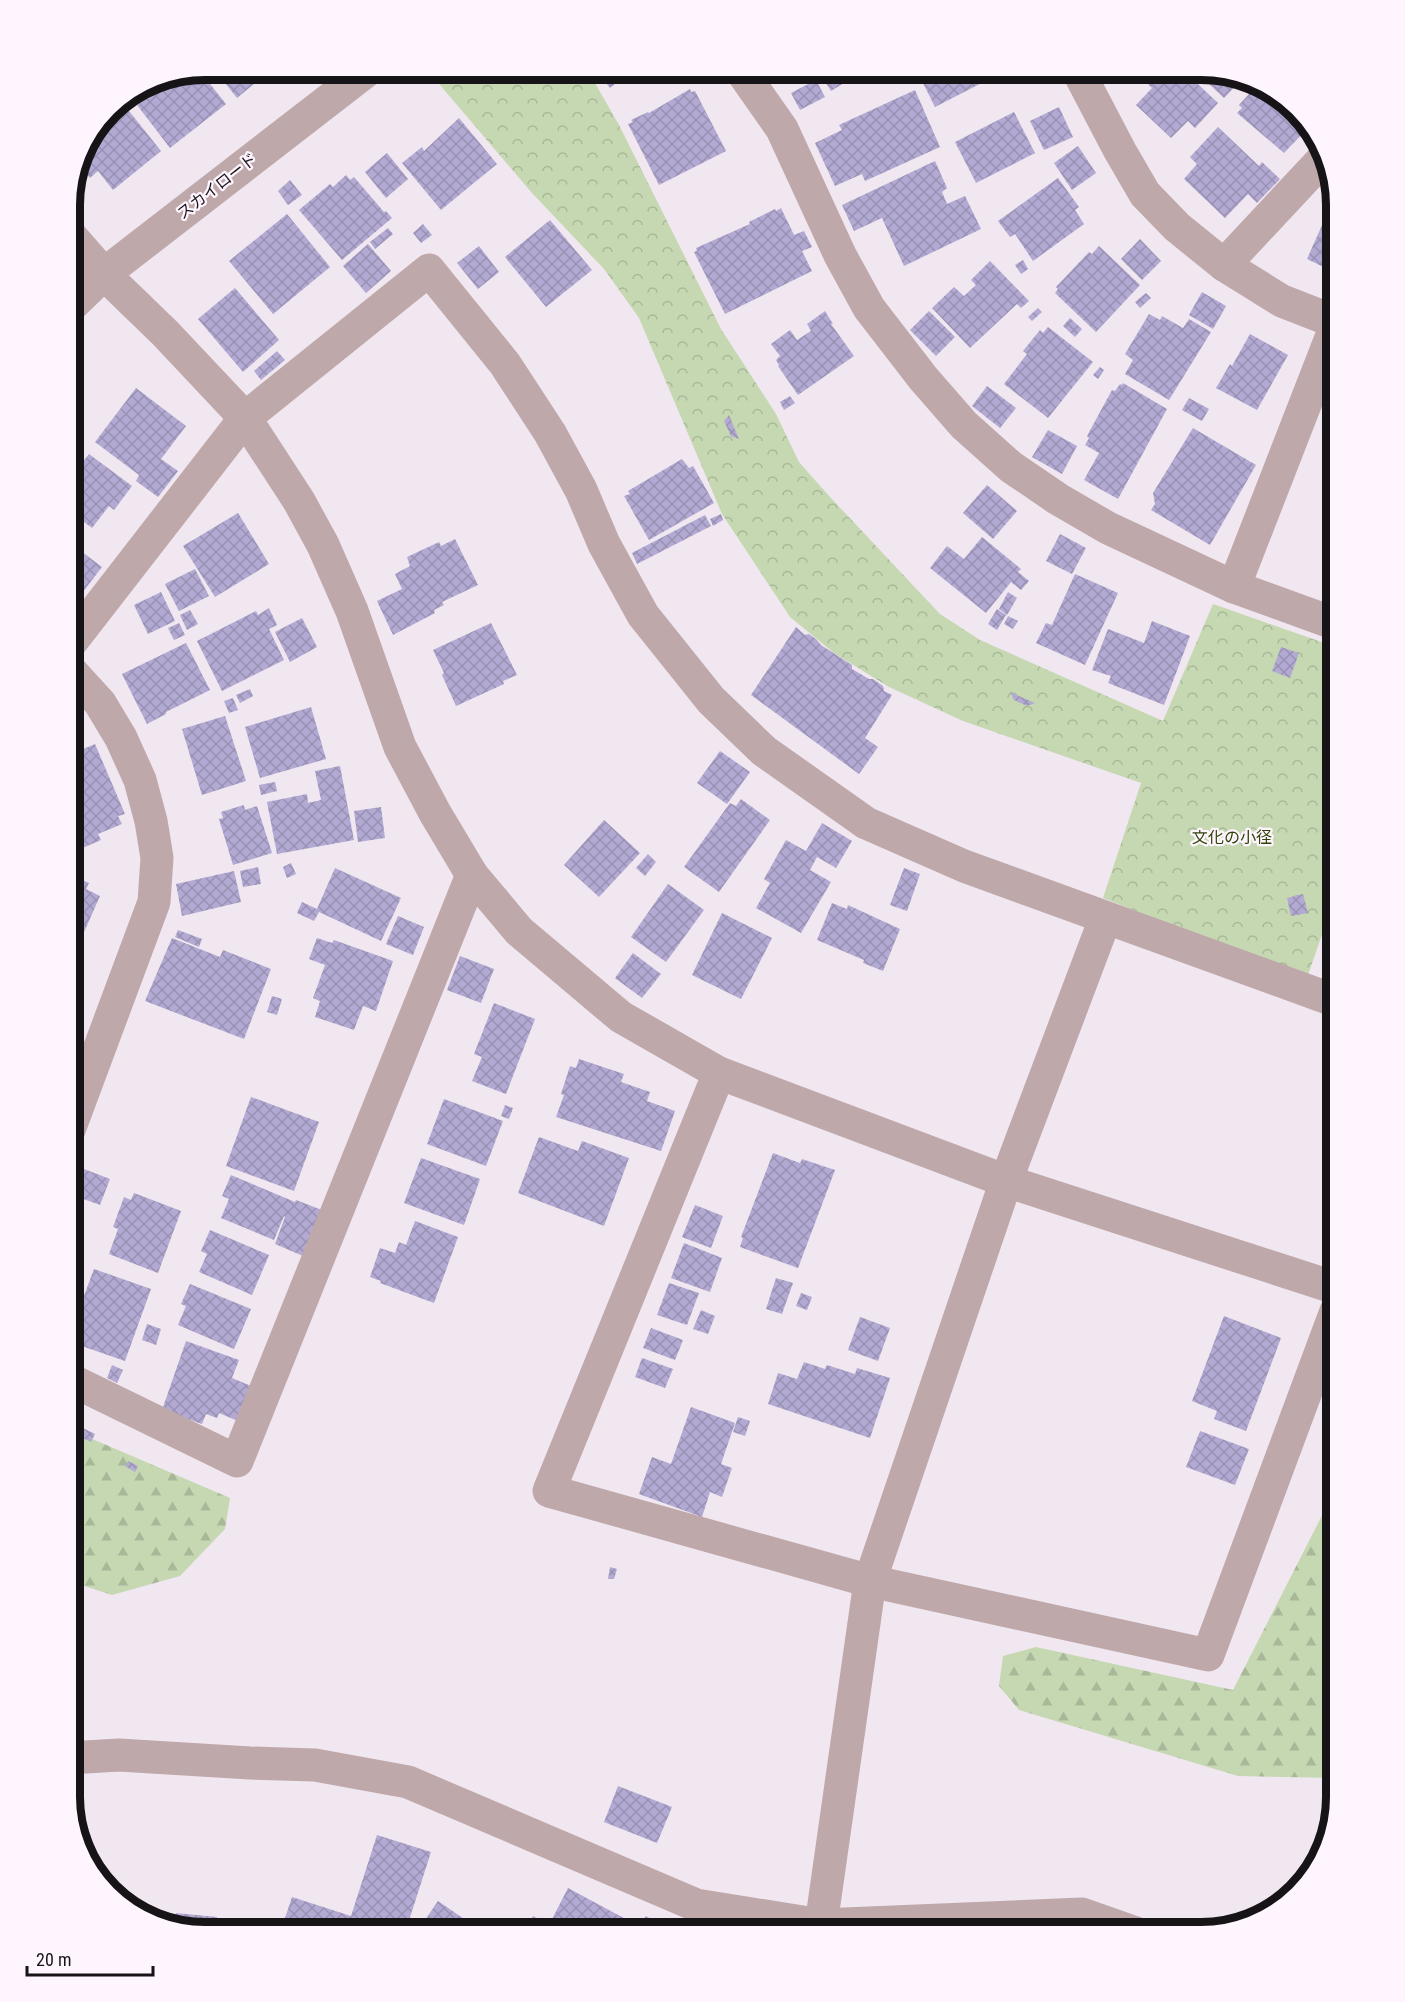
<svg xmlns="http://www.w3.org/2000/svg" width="1405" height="2002" font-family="'Roboto Condensed','Noto Sans JP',sans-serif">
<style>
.forest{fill:url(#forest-firs)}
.park{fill:url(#park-crowns)}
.building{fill:url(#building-cross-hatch)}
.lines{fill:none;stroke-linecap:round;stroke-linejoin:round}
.minor{stroke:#bfa8aa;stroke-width:33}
.labels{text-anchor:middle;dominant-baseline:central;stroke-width:4.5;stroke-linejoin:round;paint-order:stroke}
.street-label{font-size:16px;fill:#171417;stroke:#fff5fe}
.park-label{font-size:16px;fill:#2e4506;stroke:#fff5fe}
.rim{fill:none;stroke:#171417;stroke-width:8}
</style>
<defs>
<pattern id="forest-firs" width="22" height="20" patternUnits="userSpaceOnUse" patternTransform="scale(1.5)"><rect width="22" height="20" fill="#c5d8b2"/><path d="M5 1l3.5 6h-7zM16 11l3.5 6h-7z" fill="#a8b898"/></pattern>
<pattern id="park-crowns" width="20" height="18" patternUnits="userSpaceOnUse" patternTransform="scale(1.5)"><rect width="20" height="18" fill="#c5d8b2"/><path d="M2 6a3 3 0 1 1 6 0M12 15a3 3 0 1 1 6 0" fill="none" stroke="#a8b898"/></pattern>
<pattern id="building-cross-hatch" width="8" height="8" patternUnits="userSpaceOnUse" patternTransform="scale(1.5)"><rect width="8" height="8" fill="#b3aad3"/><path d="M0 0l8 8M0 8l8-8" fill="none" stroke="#9991b4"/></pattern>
</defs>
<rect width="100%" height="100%" fill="#f1e7f1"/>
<g class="forest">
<polygon points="69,1429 230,1498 225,1529 180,1576 112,1595 69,1581"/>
<polygon points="1336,1488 1336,1778 1238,1776 1019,1710 999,1686 1003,1656 1036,1647 1233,1690"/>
</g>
<polygon class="park" points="446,69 587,69 619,125 721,329 776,414 799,462 830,497 940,614 980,640 1163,721 1213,604 1336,647 1336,894 1307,978 1103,898 1141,783 963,721 889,687 834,653 790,617 722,514 639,318 604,269 532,193 434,78"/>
<g class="building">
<polygon points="214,69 272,69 237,98"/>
<polygon points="595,69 634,69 610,88"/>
<polygon points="790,69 816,69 797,81"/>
<polygon points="817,69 867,69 831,91"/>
<polygon points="916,69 1001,69 1003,72 935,107"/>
<polygon points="1141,69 1182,69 1218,103 1195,128 1188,121 1171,138 1136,105 1152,88 1142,78 1147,74"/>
<polygon points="1193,69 1209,69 1241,80 1224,98"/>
<polygon points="199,70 226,104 170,148 137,105 149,95 142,86 153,79"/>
<polygon points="816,80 825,97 800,110 791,93"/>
<polygon points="1257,85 1276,92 1309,127 1284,153 1237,113 1242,108 1239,105"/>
<polygon points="690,89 691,92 695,91 726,151 659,185 628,124 633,122 631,120 648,112 649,113"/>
<polygon points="915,90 940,147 865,181 862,174 835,186 815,143 842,130 839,125"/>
<polygon points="125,106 161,151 113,190 98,171 90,178 78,163 83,145 91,133"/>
<polygon points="1059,107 1073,137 1044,150 1030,121"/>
<polygon points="1014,112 1035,153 976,183 955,142"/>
<polygon points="459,118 497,164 441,210 402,163 422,147 424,151"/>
<polygon points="1218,127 1259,166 1262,162 1280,179 1257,203 1248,194 1225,218 1184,179 1197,164 1190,157"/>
<polygon points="1078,146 1096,173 1072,190 1054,163"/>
<polygon points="387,153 408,179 386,198 365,172"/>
<polygon points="935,161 947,188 942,192 947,204 965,196 981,229 904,266 882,218 854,231 842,205"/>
<polygon points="346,175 350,180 354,177 384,212 386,211 392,218 342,260 299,210 330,184 333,187"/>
<polygon points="1058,178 1079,207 1075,210 1084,224 1033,261 1015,234 1010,237 998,221"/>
<polygon points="290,180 302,195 288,205 278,191"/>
<polygon points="1334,198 1336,204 1336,273 1307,259"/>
<polygon points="781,208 794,235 804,231 812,247 802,251 812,271 725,314 694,252 697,251 696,248 750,224 749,222 775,209 776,211"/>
<polygon points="287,214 330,267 273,314 229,261"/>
<polygon points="550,220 592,270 546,307 505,257"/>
<polygon points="423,224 432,235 421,243 413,233"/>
<polygon points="388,228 393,234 375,249 370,242"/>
<polygon points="1140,239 1161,261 1142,280 1121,259"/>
<polygon points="368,244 391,271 366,293 343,266"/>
<polygon points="479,246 499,272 478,289 457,263"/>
<polygon points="1099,246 1140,285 1096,332 1055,293 1058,289 1056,287 1089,252 1092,254"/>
<polygon points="1023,260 1028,269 1021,274 1015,265"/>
<polygon points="990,261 1029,301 1021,308 1017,304 970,348 932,308 954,287 964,296 976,285 971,280"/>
<polygon points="235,288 279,340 243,372 198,319"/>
<polygon points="1202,292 1226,306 1213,329 1189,315"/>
<polygon points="1146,293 1151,298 1140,308 1135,302"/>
<polygon points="1038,308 1042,312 1032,321 1028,317"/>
<polygon points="825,311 833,324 831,324 854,356 798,395 778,366 779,365 776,360 780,356 771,344 790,330 797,340 811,331 807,324"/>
<polygon points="929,311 955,337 936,356 910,330"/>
<polygon points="1149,314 1160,320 1162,316 1183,328 1189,319 1211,332 1169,400 1125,374 1133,360 1125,354"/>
<polygon points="1070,318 1082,329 1075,337 1063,326"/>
<polygon points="1048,327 1093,362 1048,418 1004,384 1027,354 1023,351 1040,330 1043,333"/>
<polygon points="1250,334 1288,355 1257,410 1216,388 1230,364 1232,366"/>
<polygon points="277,351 285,360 261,380 254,371"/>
<polygon points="1100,367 1104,370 1098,379 1093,375"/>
<polygon points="1123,383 1167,409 1118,499 1084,480 1099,453 1085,445 1089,438 1087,436 1112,390 1115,391 1120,384 1122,385"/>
<polygon points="987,386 1016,408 1000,428 972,406"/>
<polygon points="136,388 186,426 161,459 178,471 158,497 136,481 139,475 95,442"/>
<polygon points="790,396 795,403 784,410 780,402"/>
<polygon points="1189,398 1209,409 1202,421 1182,410"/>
<polygon points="729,415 739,439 731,436 724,421"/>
<polygon points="1193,428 1256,465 1210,545 1151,510 1155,504 1153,493"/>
<polygon points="1048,430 1077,446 1062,474 1032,457"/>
<polygon points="89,454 132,486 114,510 109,506 92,528 84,522 78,530 69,523 69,479"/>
<polygon points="682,459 689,468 693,466 714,503 649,540 624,496 630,494 628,491"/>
<polygon points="987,485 1017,511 993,539 963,513"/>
<polygon points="238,513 269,564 215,597 183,546"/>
<polygon points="721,514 723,520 713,526 710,519"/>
<polygon points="705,515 711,526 637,564 632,553"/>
<polygon points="1060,534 1086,548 1072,574 1046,561"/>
<polygon points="982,537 1021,569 1018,572 1029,581 1021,590 1011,582 986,613 930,568 947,546 964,559"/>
<polygon points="455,539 478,585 442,602 444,605 434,610 435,613 393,635 377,601 402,589 395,574 410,566 407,557 439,542 441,546"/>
<polygon points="69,542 102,567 69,610"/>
<polygon points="195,569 209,596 179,611 165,584"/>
<polygon points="1075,574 1118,593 1085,665 1036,643 1046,623 1052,625"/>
<polygon points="161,592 175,621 148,634 134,605"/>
<polygon points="1008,592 1017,598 1007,615 999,609"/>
<polygon points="269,608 277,625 269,629 284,660 222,691 197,641 256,611 258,615"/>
<polygon points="997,609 1006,615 997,630 988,624"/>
<polygon points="190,610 198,624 187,630 180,615"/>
<polygon points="1008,616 1018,621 1013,629 1004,624"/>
<polygon points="302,618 317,647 290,662 275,632"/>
<polygon points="1152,621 1190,636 1164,705 1108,683 1111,676 1092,670 1108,629 1144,643"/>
<polygon points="179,623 185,635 174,640 168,628"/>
<polygon points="491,623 517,675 503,681 504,684 456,706 442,675 444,673 433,650"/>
<polygon points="796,627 805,635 809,634 816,639 821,645 852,665 852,669 869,679 873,679 883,686 884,691 892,695 865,738 878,747 859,774 751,695"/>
<polygon points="186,643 210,690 166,712 166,714 147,724 122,674"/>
<polygon points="1281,647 1299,653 1290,678 1272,671"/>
<polygon points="250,689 253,696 240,703 236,695"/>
<polygon points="1010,692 1035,703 1027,706 1014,700"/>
<polygon points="233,698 238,710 229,713 224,701"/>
<polygon points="311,707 326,759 260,778 245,727"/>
<polygon points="225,716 246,781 202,795 182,729"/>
<polygon points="95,744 125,814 118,816 122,824 98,834 101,840 78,850 73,839 69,841 69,755"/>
<polygon points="720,751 750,772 727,804 697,783"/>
<polygon points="340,766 354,840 277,854 267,802 307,794 308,803 321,800 315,771"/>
<polygon points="275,782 277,791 261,795 259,785"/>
<polygon points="741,799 770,820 719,892 684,867 730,803 736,806"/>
<polygon points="244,805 245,810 257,806 272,853 233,865 219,819 223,818 221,812"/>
<polygon points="381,807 385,838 358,842 354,811"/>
<polygon points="604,820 640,853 599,897 564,865"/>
<polygon points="822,823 852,841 836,868 817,857 810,870 831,882 801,933 756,908 770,883 764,879 786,840 806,851"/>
<polygon points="648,854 656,862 645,876 636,868"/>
<polygon points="291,863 296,874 287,878 283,867"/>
<polygon points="258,867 261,884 243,887 240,871"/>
<polygon points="335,868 401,898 381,941 319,912 314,921 297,913 302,902 317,909"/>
<polygon points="904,868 920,874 907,911 890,905"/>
<polygon points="234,871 241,902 182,916 176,884"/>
<polygon points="69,874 89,883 86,889 100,896 81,939 69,933"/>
<polygon points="668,884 704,910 666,962 631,937"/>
<polygon points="1303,894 1308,913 1291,916 1287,898"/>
<polygon points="832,903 847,909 848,905 900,929 883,971 863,963 864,960 817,940"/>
<polygon points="722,913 772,938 741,999 692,975"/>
<polygon points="398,916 424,927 413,955 386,944"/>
<polygon points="178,930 202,939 199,947 175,937"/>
<polygon points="172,938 220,957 223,950 271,969 244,1039 145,1001"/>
<polygon points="317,938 332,943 334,940 393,961 376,1011 363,1006 354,1030 315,1017 320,1001 313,998 325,965 309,959"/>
<polygon points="69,945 80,950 69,974"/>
<polygon points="633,953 661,974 642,998 615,978"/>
<polygon points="460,956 494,969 481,1003 447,990"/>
<polygon points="272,996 282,999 277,1015 267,1012"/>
<polygon points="494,1003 535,1019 506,1094 472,1081 482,1057 474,1054"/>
<polygon points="579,1059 624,1074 621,1082 650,1092 647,1101 675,1111 661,1151 556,1117 564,1095 561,1094 570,1066 576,1068"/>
<polygon points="251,1097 319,1122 294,1191 226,1166"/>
<polygon points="444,1099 503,1121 486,1166 427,1144"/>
<polygon points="505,1105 513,1108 509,1119 501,1116"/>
<polygon points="539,1137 578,1151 582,1141 629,1158 604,1226 518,1193"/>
<polygon points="773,1153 800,1163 802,1159 835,1170 798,1268 740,1247 743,1238 741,1237"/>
<polygon points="421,1158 480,1179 464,1225 404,1203"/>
<polygon points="84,1169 110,1179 100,1205 75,1196"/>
<polygon points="231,1175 295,1202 296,1200 322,1210 303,1256 275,1244 285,1217 284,1216 274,1240 221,1218 229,1199 222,1196"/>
<polygon points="134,1193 181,1211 158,1273 109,1254 118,1229 113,1227 124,1197 131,1200"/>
<polygon points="695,1205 723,1216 711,1248 682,1237"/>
<polygon points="415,1221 458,1237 434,1303 380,1283 381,1281 370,1277 380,1248 395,1253 399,1242 406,1245"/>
<polygon points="210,1230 269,1255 252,1295 199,1272 207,1254 201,1251"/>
<polygon points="684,1243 722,1258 710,1292 671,1278"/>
<polygon points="94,1269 151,1289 125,1361 70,1342 79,1318 76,1317"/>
<polygon points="776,1278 793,1283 782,1314 766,1309"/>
<polygon points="669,1283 699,1293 687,1325 657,1315"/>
<polygon points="190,1284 251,1309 234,1349 178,1325 186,1306 181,1304"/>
<polygon points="801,1293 812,1297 807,1310 796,1306"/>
<polygon points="701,1310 715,1316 708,1334 693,1329"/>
<polygon points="1224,1316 1281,1338 1246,1431 1214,1419 1217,1411 1192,1401"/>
<polygon points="860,1317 890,1328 878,1361 848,1350"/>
<polygon points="147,1324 161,1329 156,1345 142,1340"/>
<polygon points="651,1328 683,1340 675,1360 643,1348"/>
<polygon points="186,1341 239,1360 232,1378 251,1386 238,1421 219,1413 217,1418 206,1414 202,1424 162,1410"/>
<polygon points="642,1358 673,1369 665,1388 635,1377"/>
<polygon points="804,1362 825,1369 827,1365 855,1374 857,1368 890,1378 870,1438 768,1404 778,1373 797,1379"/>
<polygon points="112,1365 123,1370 117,1383 107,1378"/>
<polygon points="691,1407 735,1423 721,1464 732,1468 722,1497 710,1492 702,1517 639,1494 652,1457 671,1464"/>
<polygon points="738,1417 750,1421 745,1436 733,1432"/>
<polygon points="81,1427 95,1434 91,1442 76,1435"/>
<polygon points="1200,1431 1249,1449 1235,1485 1186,1467"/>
<polygon points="128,1461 138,1466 135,1472 125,1466"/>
<polygon points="610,1567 617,1569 614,1579 608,1579"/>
<polygon points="618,1786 672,1807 657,1843 604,1822"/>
<polygon points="87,1825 98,1857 86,1861 77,1828"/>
<polygon points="377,1835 431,1852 405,1933 299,1933 282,1927 292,1897 351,1916"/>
<polygon points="568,1888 633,1923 628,1933 524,1933 533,1916 549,1925"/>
<polygon points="438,1901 470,1923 463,1933 432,1933 421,1926"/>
<polygon points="143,1906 146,1918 136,1915 131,1910"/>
<polygon points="176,1913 217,1917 216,1933 196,1933 174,1926"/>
<polygon points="646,1916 674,1933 635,1933"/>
<polygon points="497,1925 512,1933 493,1933"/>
</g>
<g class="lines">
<g class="minor">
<polyline points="740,69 782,129 840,255 869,308 923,378 964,425 1011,467 1058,499 1108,528 1234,587 1336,624"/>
<polyline points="1077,69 1120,151 1145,194 1177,227 1224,265 1282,301 1336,322"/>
<polyline points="69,234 104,274 165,333 245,418 299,501 323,545 352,611 400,747 435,813 472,875 519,931 621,1017 719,1073 1006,1181 1336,1288"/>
<polyline points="1224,265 1324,158"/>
<polyline points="69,308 104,274 369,69"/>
<polyline points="1234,587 1336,325"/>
<polyline points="69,645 245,418 429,270 505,364 550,433 581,490 604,544 643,615 711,700 764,751 866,823 964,866 1336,1001"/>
<polyline points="719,1073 549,1491 870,1581 1208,1655 1336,1311"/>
<polyline points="69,1130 154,902 157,858 151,821 140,780 121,738 100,703 69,669"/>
<polyline points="69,1379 237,1461 472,875"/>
<polyline points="69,1758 119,1755 250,1763 315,1765 408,1782 696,1905 821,1925 1082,1914 1136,1933"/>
<polyline points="821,1925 870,1581 1006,1181 1105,919"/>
</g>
</g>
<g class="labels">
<g class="street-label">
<text transform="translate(217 186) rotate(-38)">スカイロード</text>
</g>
<g class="park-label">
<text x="1232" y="837">文化の小径</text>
</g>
</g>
<path d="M0 0H1405V2002H0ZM205 80H1201A125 125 0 0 1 1326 205V1797A125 125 0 0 1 1201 1922H205A125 125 0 0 1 80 1797V205A125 125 0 0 1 205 80Z" fill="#fff5fe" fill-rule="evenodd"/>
<path class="rim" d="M205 80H1201A125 125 0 0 1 1326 205V1797A125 125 0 0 1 1201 1922H205A125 125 0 0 1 80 1797V205A125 125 0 0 1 205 80Z"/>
<path d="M27 1966v9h126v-9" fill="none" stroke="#171417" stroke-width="3"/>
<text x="36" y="1966" font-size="18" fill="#171417" stroke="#fff5fe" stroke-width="4.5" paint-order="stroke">20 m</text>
</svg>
